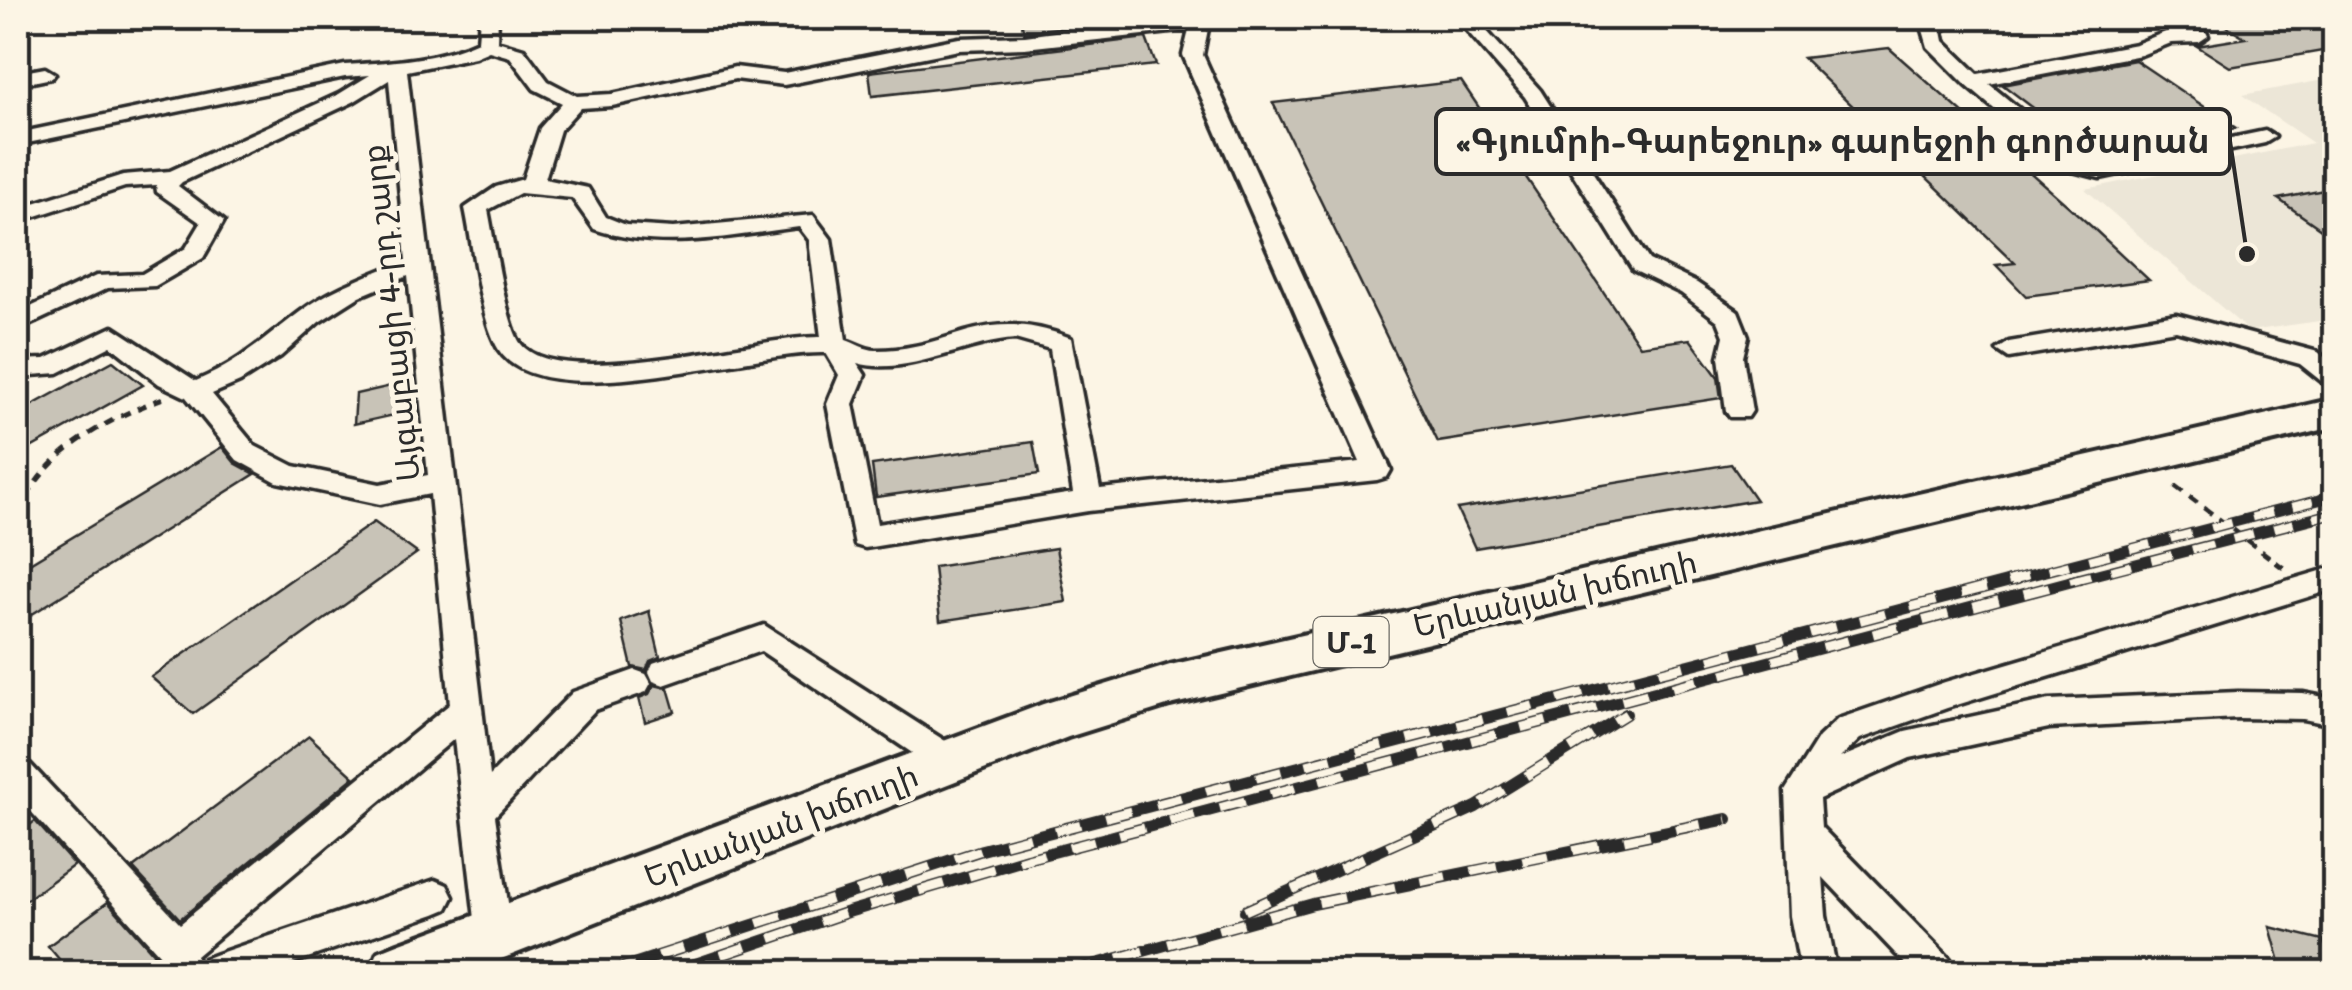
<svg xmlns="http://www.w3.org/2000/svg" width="2352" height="990" font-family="Itim,'Noto Sans Armenian',sans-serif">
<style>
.built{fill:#ece6d7}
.building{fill:#c8c3b7;stroke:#2b2b2b;stroke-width:2.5}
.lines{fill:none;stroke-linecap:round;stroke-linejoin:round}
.minor-casing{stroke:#2b2b2b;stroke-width:7}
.highway-casing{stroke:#2b2b2b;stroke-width:8}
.path{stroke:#2b2b2b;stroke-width:5;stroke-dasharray:10 8;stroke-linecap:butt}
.minor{fill:#fcf5e5;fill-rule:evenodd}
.highway{fill:#fcf5e5;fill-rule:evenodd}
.rail-far1-casing{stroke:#2b2b2b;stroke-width:11}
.rail-casing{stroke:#2b2b2b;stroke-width:12}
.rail-far1{stroke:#fcf5e5;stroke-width:8;stroke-dasharray:21;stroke-linecap:butt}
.rail{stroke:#fcf5e5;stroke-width:9;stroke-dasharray:26;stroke-linecap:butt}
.labels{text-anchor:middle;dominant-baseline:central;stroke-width:10;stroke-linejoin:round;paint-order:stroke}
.shield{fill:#fcf5e5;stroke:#6a6863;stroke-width:2.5}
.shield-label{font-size:30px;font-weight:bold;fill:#2b2b2b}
.street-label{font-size:32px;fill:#2b2b2b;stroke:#fcf5e5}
.leader{fill:none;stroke:#2b2b2b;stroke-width:4}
.callout-dot{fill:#2b2b2b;stroke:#fcf5e5;stroke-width:4}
.callout{fill:#fcf5e5;stroke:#2b2b2b;stroke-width:4}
.callout-label{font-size:35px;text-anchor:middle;font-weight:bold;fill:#2b2b2b}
</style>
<rect width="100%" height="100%" fill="#fcf5e5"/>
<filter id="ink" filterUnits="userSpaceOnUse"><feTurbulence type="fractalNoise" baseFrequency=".01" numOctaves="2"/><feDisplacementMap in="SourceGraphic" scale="20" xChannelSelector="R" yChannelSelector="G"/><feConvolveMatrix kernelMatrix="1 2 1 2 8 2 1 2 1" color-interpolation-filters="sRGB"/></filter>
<g filter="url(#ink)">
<polygon class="built" points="2334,78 2334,319 2249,331 2085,189 2313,143 2242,95"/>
<g class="building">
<polygon points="1020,18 1138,18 1024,32"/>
<polygon points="2214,18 2305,18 2305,28 2334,23 2334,49 2230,67 2197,46 2246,38"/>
<polygon points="1146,38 1156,65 872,96 869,72"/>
<polygon points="1889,48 2092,227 2149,280 2026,296 1996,265 2015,263 1803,58"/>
<polygon points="2135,60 2236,128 2094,154 2003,85"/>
<polygon points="1461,81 1640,346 1690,339 1718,377 1721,398 1438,442 1273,103"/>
<polygon points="2334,188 2334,238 2278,199"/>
<polygon points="113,361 143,385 18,455 18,413"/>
<polygon points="404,383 403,413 354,424 356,394"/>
<polygon points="1033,442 1039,474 876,497 872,465"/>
<polygon points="222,447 235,463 255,474 18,623 18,570"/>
<polygon points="1731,464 1756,500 1475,548 1457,509"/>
<polygon points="374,522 417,553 193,714 151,677"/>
<polygon points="1056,548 1066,602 940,621 934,567"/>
<polygon points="649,611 660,657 650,661 646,670 632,667 621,621"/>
<polygon points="654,685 668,688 675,712 645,722 639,698 649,694"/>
<polygon points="309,736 354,777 180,919 133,868"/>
<polygon points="35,821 74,865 18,906 18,834"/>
<polygon points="108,902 154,954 131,972 70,972 48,946"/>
<polygon points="2270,927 2323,940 2334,972 2283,972"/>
</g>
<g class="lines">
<defs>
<g id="minor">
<path d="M480,18H498L497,41L524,49L548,81L577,96L612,94L735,67L784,73L959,38L1025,36L1130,22L1210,18L1203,55L1391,470L1387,477L1377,480L1088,511L865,548L855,545L827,404L839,375L826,353C752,350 544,419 499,350C480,320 473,245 465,208L496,187L523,179L540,128L562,103L534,89L510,57L489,51L475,57L407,71L490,776L573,692L635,670L646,674L651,683L646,692L595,710L495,816L513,936L508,948L495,953L482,948L477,936L454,739L196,956L197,972H161L160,955L18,797V760L30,764L180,924L450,704L430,494L380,504L277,482L237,460L186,397L159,384L111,346L58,373L18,376V360L45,359L113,327L196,381C239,363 264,339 300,312C332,288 370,275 406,260L389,80L353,102L182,182L178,186L224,221L203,258L155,286L108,288L18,330V313L96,276L142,274L186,248L201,223L157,192L156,185L125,187L18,222V208L123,175L170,171L339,94L370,75L345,77L18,145V133L345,65C389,62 438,60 478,41ZM1189,30L1183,55L1360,462L1100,489L1071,338C980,303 955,350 876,350C866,350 855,343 846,340L831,239L813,215L673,228L626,225L606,217L588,188L545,179L560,130L580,108L612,106L735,79L784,85L959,50L1025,48ZM520,193L572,198L594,229C661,252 730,236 799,227L809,240L821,337C757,336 561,393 521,344C506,325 494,238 488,210ZM408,276L428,475L380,484L294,466L255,446L212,394L240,382L281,356L319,322L360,296ZM1015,339L1050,349L1073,493L877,524L853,404L865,375L857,363C906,377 965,342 1015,339Z"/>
<polygon points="1456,18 1475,18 1540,90 1649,260 1697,283 1738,311 1748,336 1743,357 1752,411 1748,417 1730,417 1726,411 1719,357 1724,336 1718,321 1681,293 1633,270 1525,97"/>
<polygon points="1934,18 1960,18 1942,31 1944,41 1978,74 2136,44 2168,31 2206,32 2208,36 2199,42 2171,43 2141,55 1989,84 2081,159 2101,165 2265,131 2275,137 2265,143 2100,178 2065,169 1966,85 1928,47 1923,30"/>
<polygon points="45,68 55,74 52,78 18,85 18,73"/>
<polygon points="2176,314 2318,352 2334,365 2334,387 2325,384 2300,364 2176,330 2009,358 1997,350 2009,342"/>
<polygon points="2334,567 2334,589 1947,708 1860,739 1840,758 1905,731 2049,700 2238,692 2303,693 2334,699 2334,725 2303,719 2238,718 2049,728 1910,758 1819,799 1821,827 1950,959 1955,972 1913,972 1823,877 1826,916 1837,972 1801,972 1790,916 1785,791 1819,737 1838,719 1945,682"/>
<polygon points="764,625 961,751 966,761 961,771 950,775 939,771 761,651 664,685 653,681 649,672 653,663"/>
<polygon points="435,880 447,885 453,897 447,909 435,914 267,972 199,972 204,959 217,954"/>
</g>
<polygon id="highway" points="2334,399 2334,427 1170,705 1068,737 468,972 370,972 378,952 398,944 1043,704 1170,665"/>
</defs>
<use href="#minor" class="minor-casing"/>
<use href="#highway" class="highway-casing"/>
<g class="path">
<polyline points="2175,486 2285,569"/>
<path d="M18,513C46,451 102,422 163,398"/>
</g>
<use href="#minor" class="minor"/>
<use href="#highway" class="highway"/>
<defs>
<g id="rail-far1">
<polyline points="2008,581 2334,496"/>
<polyline points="2070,581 2334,513"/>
</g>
<g id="rail">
<polyline points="1245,911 1476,807 1626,714"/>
<polyline points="609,972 982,850 2018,579"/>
<polyline points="672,972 848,912 1027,859 2080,579"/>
<polyline points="1068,972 1313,904 1727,819"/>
</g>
</defs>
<use href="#rail-far1" class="rail-far1-casing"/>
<use href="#rail" class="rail-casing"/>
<use href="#rail-far1" class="rail-far1"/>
<use href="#rail" class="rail"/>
</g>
</g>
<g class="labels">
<rect class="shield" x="1313.5" y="617" width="75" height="50" rx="8"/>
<g class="shield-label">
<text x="1351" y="642">Մ-1</text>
</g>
<g class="street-label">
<text transform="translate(391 313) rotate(-96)">Այգաբացի 4-րդ շարք</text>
<text transform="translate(1555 594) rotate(-13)">Երևանյան խճուղի</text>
<text transform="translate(781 826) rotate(-21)">Երևանյան խճուղի</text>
</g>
</g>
<path class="leader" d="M2247 254L2230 141"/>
<circle class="callout-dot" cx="2247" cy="254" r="10"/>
<rect class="callout" x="1436" y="109" width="794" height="65" rx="10"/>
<g class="callout-label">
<text x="1833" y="153">«Գյումրի-Գարեջուր» գարեջրի գործարան</text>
</g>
<rect width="2352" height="990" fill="none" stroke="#fcf5e5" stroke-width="60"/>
<rect x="30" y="30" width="2292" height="930" fill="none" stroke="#2b2b2b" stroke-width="4" filter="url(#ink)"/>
</svg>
